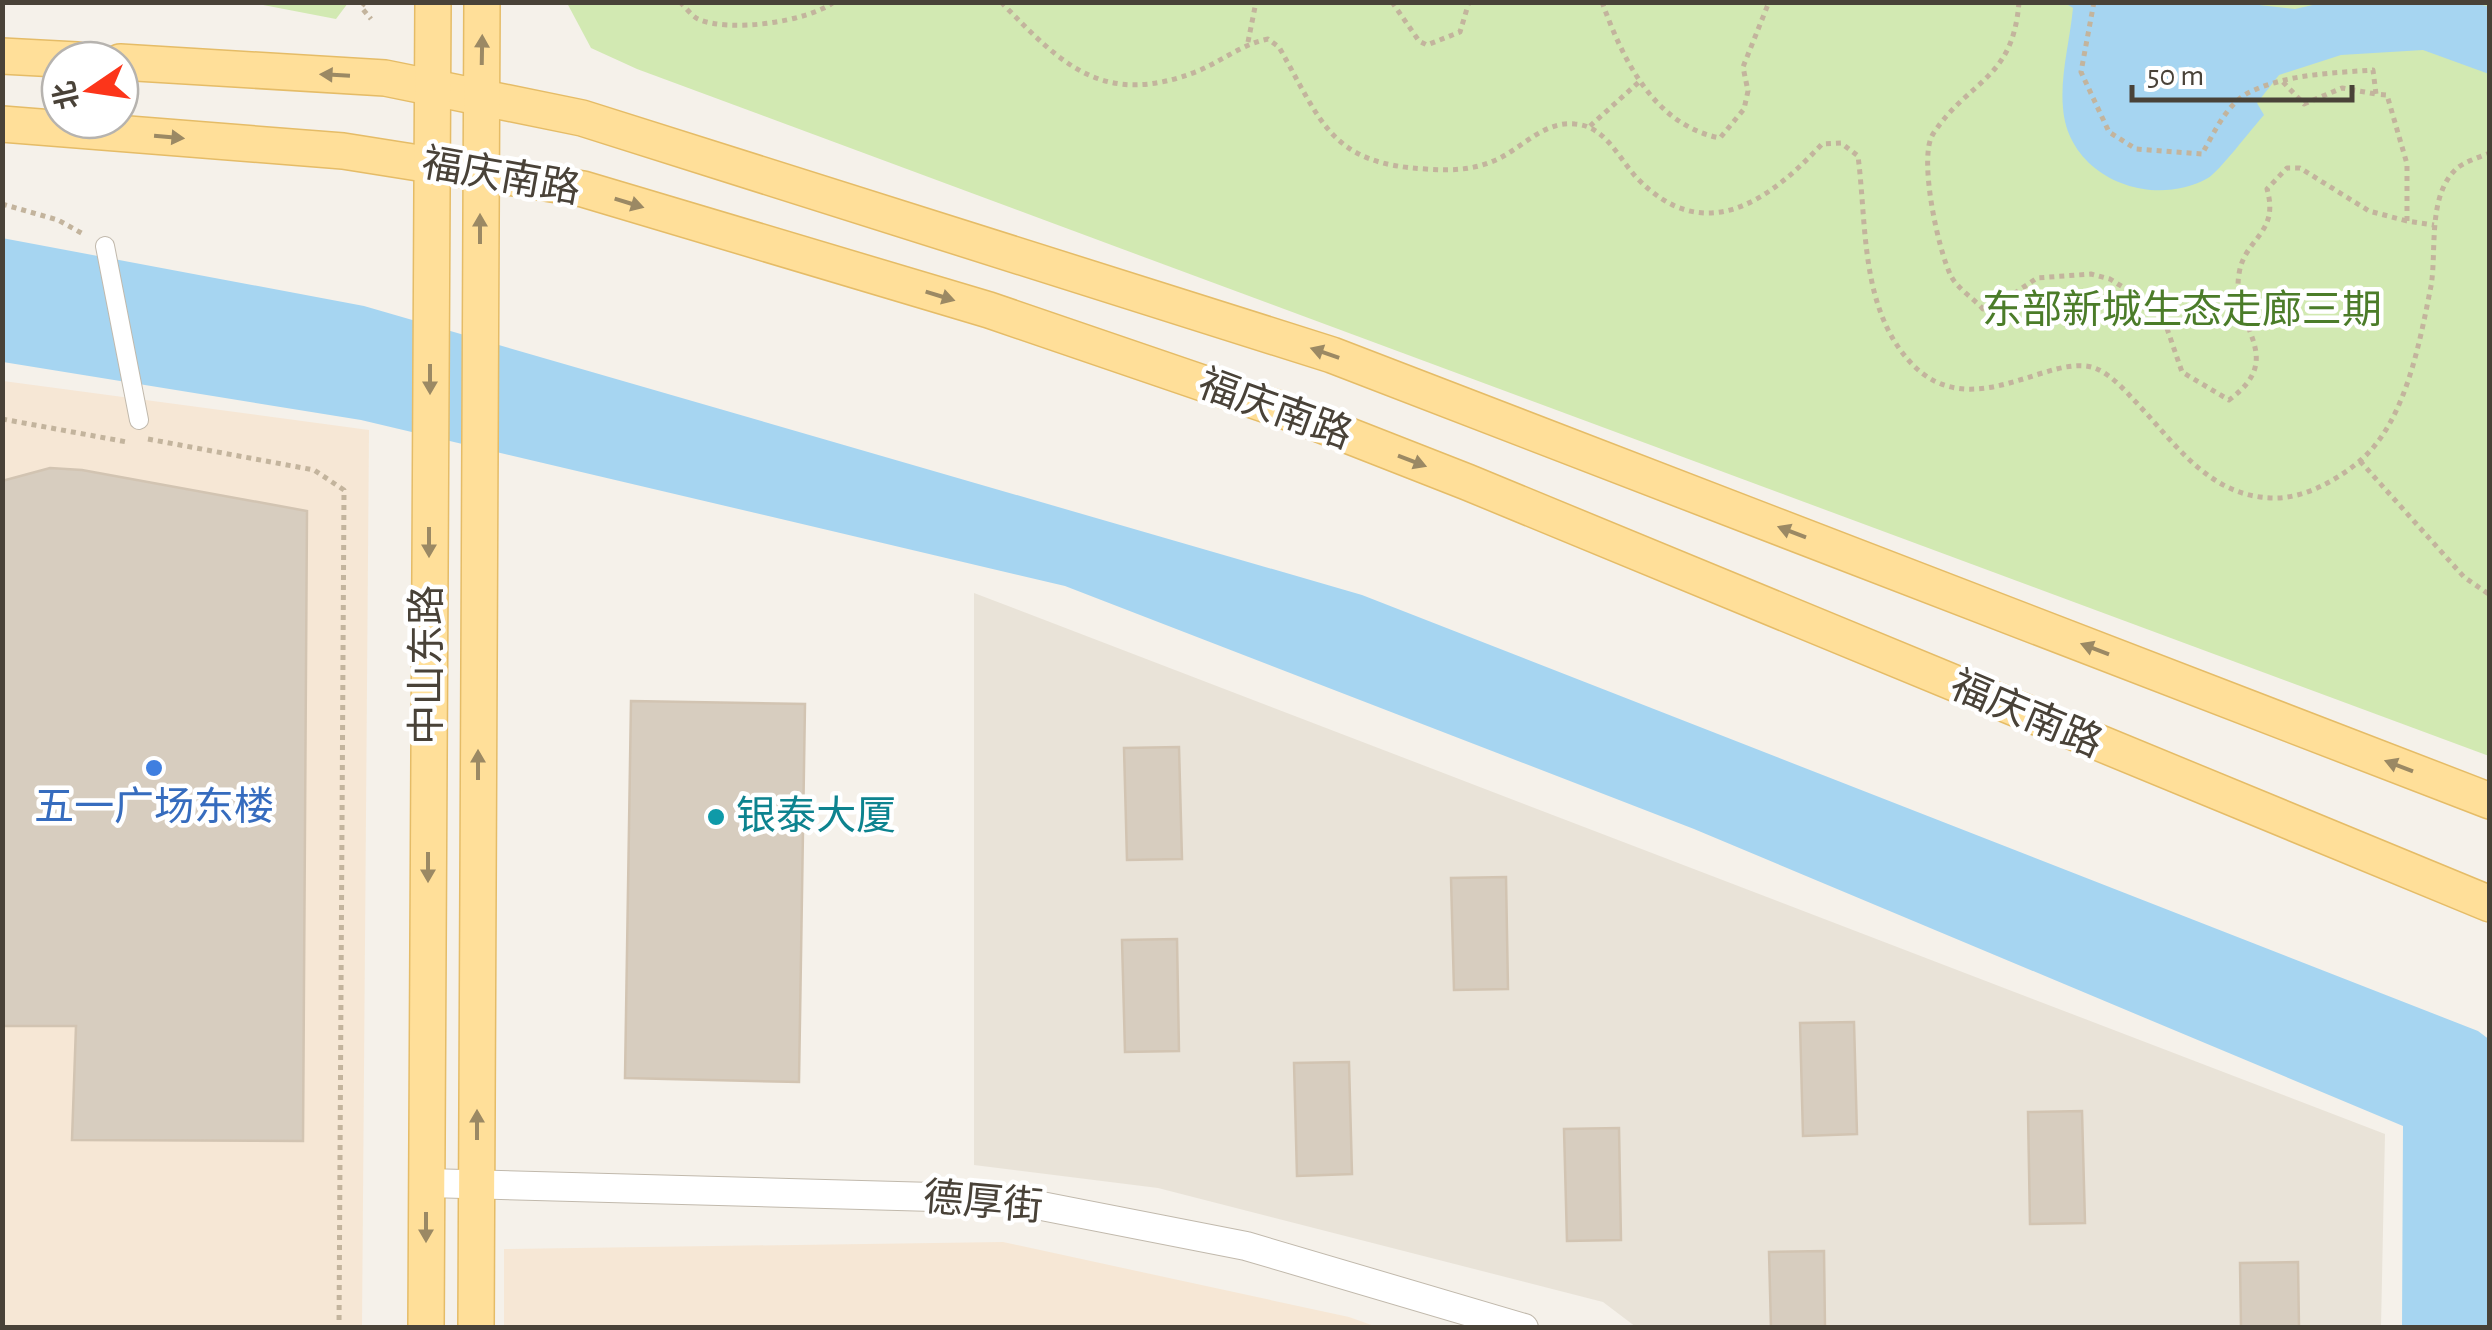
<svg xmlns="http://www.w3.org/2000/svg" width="2492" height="1330" font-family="'Alegreya Sans','Noto Sans SC',sans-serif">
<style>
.residential{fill:#e9e3d8}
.commercial{fill:#f6e7d5}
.green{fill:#d2e9b2}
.water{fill:#a6d5f1}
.building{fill:#d7cdbf;stroke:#d2c4b2;stroke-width:2.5}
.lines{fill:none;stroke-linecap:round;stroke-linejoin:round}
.pedestrian-casing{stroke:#c1b9ac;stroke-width:20}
.tertiary-casing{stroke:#c1b9ac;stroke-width:30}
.primary-casing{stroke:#e5bc67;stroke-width:38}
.path{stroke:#c3b49d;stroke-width:5;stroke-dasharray:5 5;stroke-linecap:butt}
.pedestrian{stroke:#fff;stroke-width:18}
.tertiary{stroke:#fff;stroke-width:28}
.primary{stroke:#ffdf99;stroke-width:35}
.oneway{fill:#9b8964}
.shop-dot{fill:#3f7fe0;stroke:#fff;stroke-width:4}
.culture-dot{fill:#0f9aa8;stroke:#fff;stroke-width:4}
.labels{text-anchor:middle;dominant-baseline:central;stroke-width:9;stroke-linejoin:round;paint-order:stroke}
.street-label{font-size:40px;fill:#494238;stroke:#fff}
.park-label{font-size:40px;fill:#4b7c29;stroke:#fff}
.shop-label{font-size:40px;fill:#366cbe;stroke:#fff}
.culture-label{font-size:40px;fill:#0d838f;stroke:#fff;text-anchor:start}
</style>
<rect width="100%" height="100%" fill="#f5f1ea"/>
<polygon class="residential" points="974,593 2385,1134 2381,1327 1636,1327 1603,1302 1158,1188 974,1165"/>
<g class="commercial">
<polygon points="3,381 369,430 362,1327 3,1328"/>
<polygon points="1003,1242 1349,1317 1377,1327 504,1327 504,1249"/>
</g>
<g class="green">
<polygon points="253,3 348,3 336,19"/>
<polygon points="567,3 2489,3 2489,756 637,69 591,48"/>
</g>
<g class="water">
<path d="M2241,3L2295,9L2326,2L2476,3L2489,7V74L2423,50L2341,55L2279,75L2257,103L2264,115C2252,128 2219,172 2208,178C2151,210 2068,177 2063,108C2060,76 2070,40 2073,8L2065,3Z"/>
<polygon points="2,238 364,306 1362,595 2478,1031 2490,1040 2489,1327 2402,1327 2403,1126 1694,829 1065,586 361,420 3,362"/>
</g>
<g class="building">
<polygon points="50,468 82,470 307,511 303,1141 72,1140 76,1026 2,1026 2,481"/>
<polygon points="631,701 805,704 799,1082 625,1078"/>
<polygon points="1179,747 1182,859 1127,860 1124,748"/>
<polygon points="1506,877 1508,989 1454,990 1451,878"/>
<polygon points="1177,939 1179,1051 1125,1052 1122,940"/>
<polygon points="1854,1022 1857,1134 1803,1136 1800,1023"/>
<polygon points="1349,1062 1352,1174 1297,1176 1294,1063"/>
<polygon points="2082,1111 2085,1223 2030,1224 2028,1112"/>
<polygon points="1619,1128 1621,1240 1567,1241 1564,1129"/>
<polygon points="1824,1251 1825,1328 1771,1328 1769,1252"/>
<polygon points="2298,1262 2299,1328 2241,1328 2240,1263"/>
</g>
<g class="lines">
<defs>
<polyline id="pedestrian" points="105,246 139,420"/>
<polyline id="tertiary" points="427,1183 1006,1199 1246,1246 1524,1328"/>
<g id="primary">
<polyline points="2,56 77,60"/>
<polyline points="120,62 385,78 582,118 1332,355 2490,801"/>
<polyline points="2,124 343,151 583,189 989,310 1296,415 1467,482 2490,904"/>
<polyline points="426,1328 433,2"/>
<polyline points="476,1328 482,2"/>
</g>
</defs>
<use href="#pedestrian" class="pedestrian-casing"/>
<use href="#tertiary" class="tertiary-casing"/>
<use href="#primary" class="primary-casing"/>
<g class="path">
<polyline points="365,2 361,7 371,19"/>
<path d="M680,2C685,7 692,16 698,19C729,33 807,22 834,2"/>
<path d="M1001,2C1063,66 1104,108 1198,71C1222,61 1242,44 1268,39L1279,47C1322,123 1331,164 1426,169C1453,171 1476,170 1500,158C1525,145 1545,121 1575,124C1605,126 1618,157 1636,177C1703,248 1768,202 1822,144L1841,143L1858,156C1867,226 1860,308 1911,363C1972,428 2052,349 2097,369C2109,374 2123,388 2132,398C2174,441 2208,498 2275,498C2306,498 2339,479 2362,459C2406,420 2420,341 2431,286C2437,251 2427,197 2456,169C2464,162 2479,157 2490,153"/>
<polyline points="1392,2 1419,41 1427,45 1460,32 1469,2"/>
<path d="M1602,2C1623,60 1654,125 1720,138L1744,109L1748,91L1743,67L1769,2"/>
<path d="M2019,2C2013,81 1969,79 1933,134C1918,157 1938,250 1951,276C1957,288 1974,299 1983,309L1993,308L2037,278L2091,274L2110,279L2161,311L2182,372L2229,400C2289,356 2230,327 2239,274C2244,238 2280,234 2267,189L2287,168H2300L2369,211L2407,221"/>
<path d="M2094,2L2081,72L2109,132L2136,149L2202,154C2214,133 2227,103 2250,92C2287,74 2333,73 2373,70L2376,94L2387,95L2407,164V221L2434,225"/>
<polyline points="1248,42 1256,2"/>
<polyline points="2283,82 2304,104 2342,88 2376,94"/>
<polyline points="1590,126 1640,81"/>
<polyline points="2,204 58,220 85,235"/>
<polyline points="2,419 127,442"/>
<polyline points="148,439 314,470 344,490 339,1328"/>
<polyline points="2360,461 2464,577 2490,595"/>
</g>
<use href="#pedestrian" class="pedestrian"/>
<use href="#tertiary" class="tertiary"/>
<use href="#primary" class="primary"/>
</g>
<defs><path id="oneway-solid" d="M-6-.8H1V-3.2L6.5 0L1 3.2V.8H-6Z" transform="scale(2.5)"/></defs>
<g class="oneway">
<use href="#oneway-solid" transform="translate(482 50) rotate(-89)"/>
<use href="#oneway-solid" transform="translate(335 75) rotate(-177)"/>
<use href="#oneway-solid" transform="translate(169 137) rotate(5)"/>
<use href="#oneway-solid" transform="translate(629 203) rotate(17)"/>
<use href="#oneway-solid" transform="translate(480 229) rotate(-90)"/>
<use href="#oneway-solid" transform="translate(940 296) rotate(17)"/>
<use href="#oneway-solid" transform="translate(1325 353) rotate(-161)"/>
<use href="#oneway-solid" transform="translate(430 379) rotate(90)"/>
<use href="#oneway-solid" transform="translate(1412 461) rotate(21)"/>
<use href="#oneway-solid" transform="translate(1792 532) rotate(-159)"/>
<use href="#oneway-solid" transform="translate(429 542) rotate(90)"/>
<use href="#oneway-solid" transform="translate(2095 649) rotate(-159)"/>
<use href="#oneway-solid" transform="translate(478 765) rotate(-90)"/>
<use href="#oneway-solid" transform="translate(2399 766) rotate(-159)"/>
<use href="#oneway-solid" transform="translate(428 867) rotate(90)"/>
<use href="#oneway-solid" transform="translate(477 1125) rotate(-90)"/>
<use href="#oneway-solid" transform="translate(426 1227) rotate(90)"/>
</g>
<circle class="shop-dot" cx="154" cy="768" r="10"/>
<circle class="culture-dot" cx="716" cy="817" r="10"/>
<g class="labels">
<g class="street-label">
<text transform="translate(501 177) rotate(10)">福庆南路</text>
<text transform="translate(1275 410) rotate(20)">福庆南路</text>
<text transform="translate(428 665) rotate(-90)">中山东路</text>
<text transform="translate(2026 715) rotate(23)">福庆南路</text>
<text transform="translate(983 1203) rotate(5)">德厚街</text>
</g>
<g class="park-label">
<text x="2182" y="311">东部新城生态走廊三期</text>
</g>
<g class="shop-label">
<text x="154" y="808">五一广场东楼</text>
</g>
<g class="culture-label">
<text x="736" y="817">银泰大厦</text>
</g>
</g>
<rect width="2492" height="1330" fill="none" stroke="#494238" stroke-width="10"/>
<g transform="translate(90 90) rotate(257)"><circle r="48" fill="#ffffff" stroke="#b6b3af" stroke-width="2.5"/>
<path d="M0-8L18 38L0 25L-18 38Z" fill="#fc351a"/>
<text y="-15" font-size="28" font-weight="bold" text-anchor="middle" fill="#494238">北</text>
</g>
<path d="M2132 85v15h220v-15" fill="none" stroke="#494238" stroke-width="5"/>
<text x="2147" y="85" font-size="30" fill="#494238" stroke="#ffffff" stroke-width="8" paint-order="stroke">50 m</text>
</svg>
